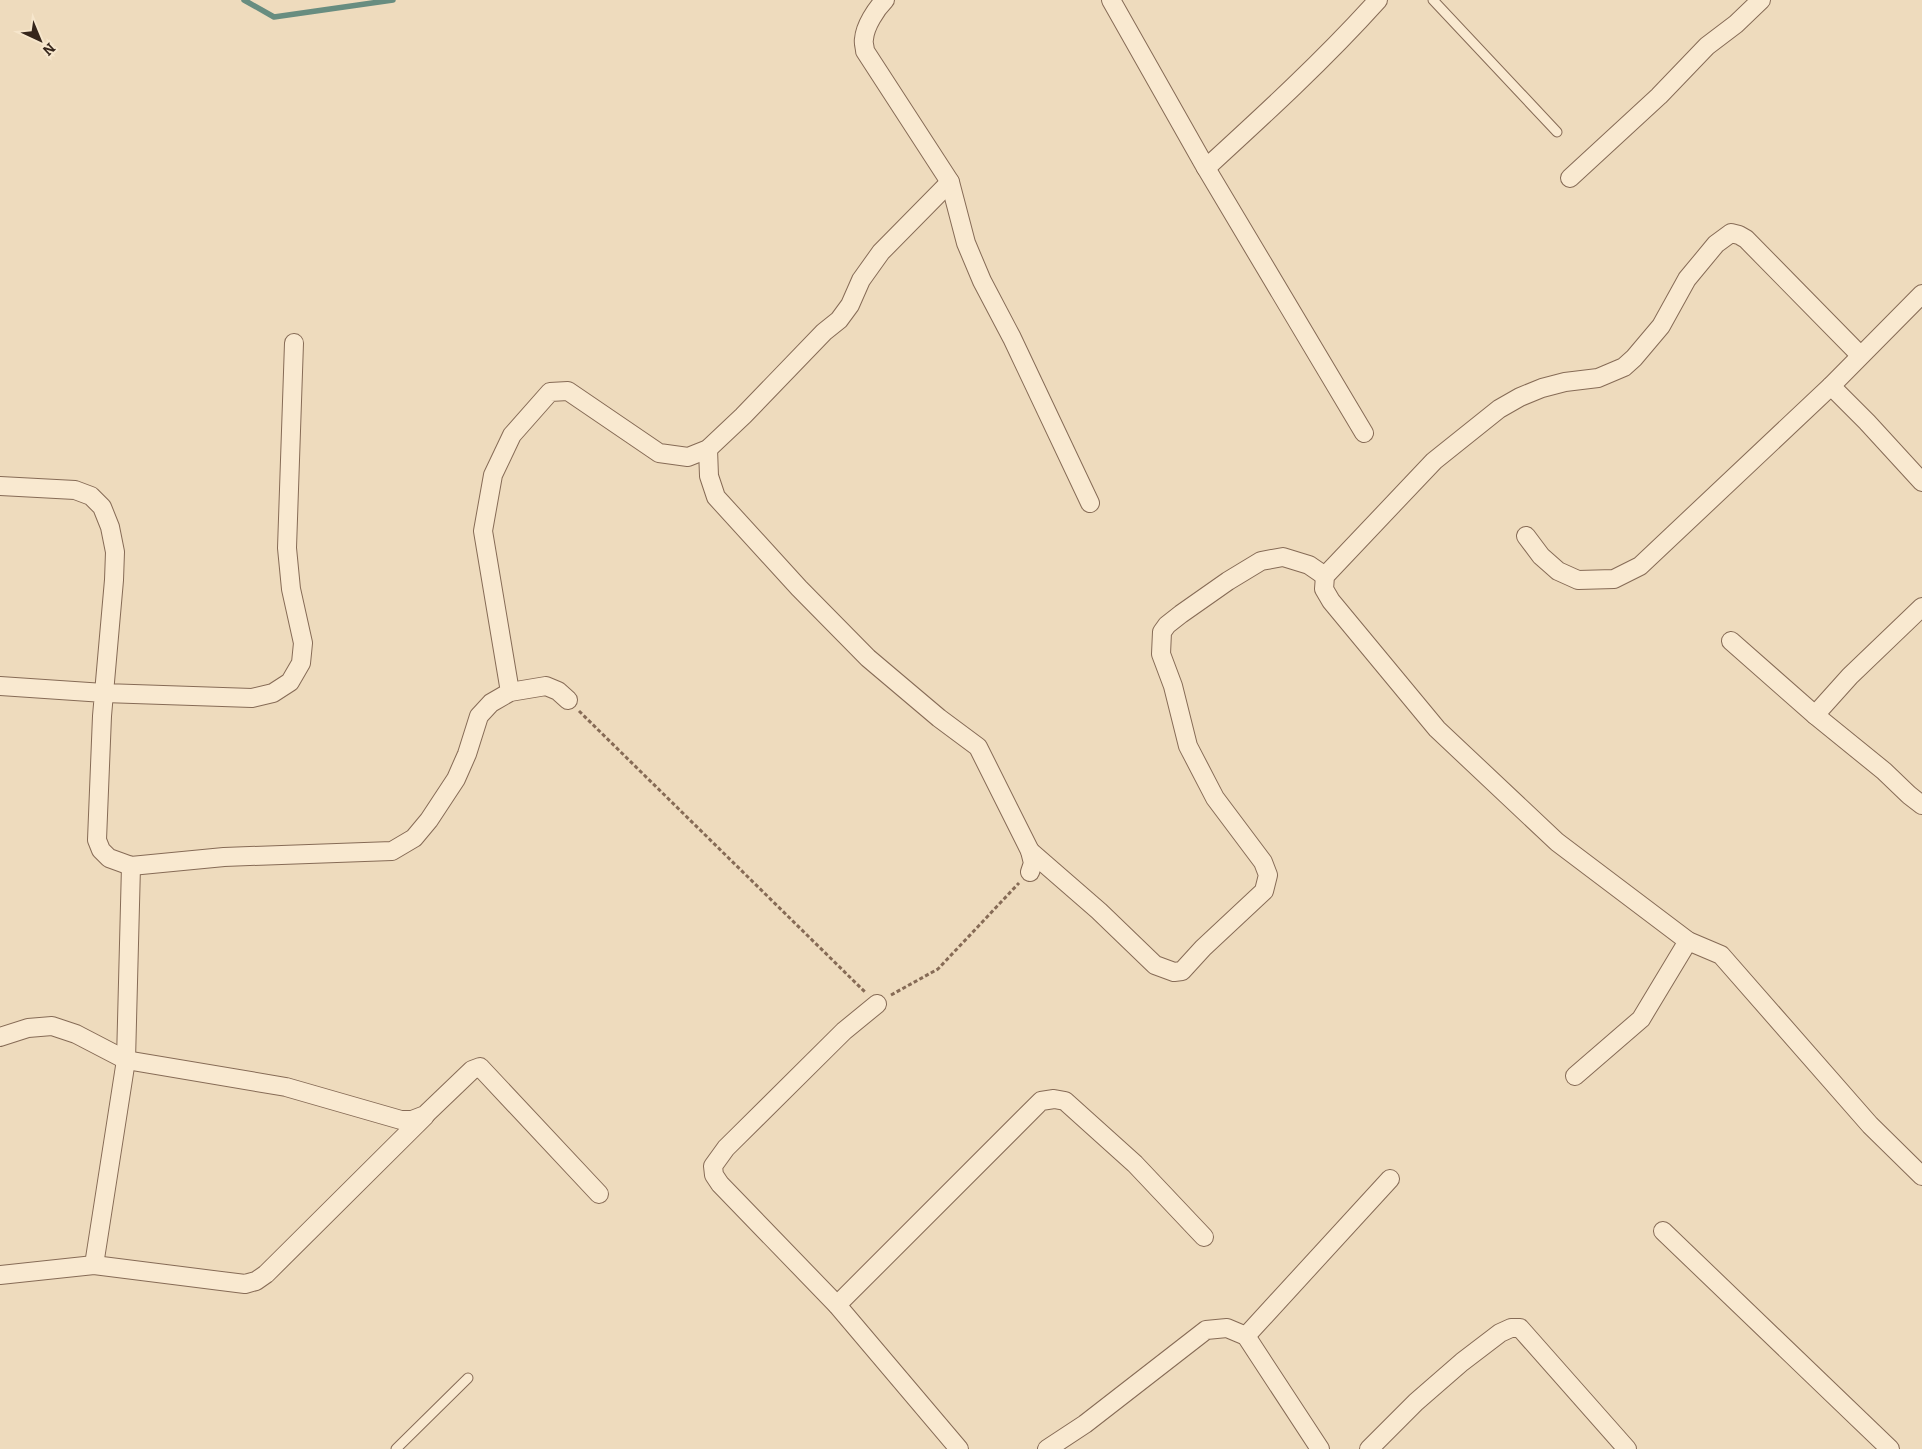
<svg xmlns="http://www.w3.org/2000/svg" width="1922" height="1449" font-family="Bitter,serif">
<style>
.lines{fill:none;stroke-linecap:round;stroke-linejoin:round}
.stream{stroke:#688d80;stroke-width:5.5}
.lane-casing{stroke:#866b56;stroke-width:11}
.street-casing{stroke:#866b56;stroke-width:20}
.path{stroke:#866b56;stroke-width:3;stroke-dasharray:4 2.5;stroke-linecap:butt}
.lane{stroke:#f9e9d0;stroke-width:9}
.street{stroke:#f9e9d0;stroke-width:18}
</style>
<rect width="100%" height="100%" fill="#eedbbd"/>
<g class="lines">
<polyline class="stream" points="244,0 274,17 393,0"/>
<defs>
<g id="lane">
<polyline points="1433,0 1557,132"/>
<polyline points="396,1449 468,1378"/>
</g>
<g id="street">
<path d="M885,0C876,9 865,26 864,39C863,43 865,47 865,51L950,182L966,243L982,281L1012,338L1090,503"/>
<polyline points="1111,0 1206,168 1364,433"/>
<path d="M1206,168C1265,114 1324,60 1378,0"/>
<polyline points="1570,178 1659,96 1707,46 1736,24 1761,0"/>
<polyline points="1860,355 1746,239 1739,235 1731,233 1716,244 1687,279 1661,326 1634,358 1624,367 1598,378 1565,382 1542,388 1520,397 1499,409 1434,461 1325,576 1324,589 1331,601 1437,729 1557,842 1688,941 1721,955 1870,1125 1922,1176"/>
<polyline points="1831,386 1867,422 1922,482"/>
<polyline points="708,449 709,476 716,497 799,588 868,658 939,718 978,747 1030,851 1033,863 1030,872"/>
<polyline points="0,486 75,490 91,496 102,507 110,527 115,552 114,580 104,693 252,698 273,693 290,682 301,663 303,643 291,589 287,548 294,343"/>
<polyline points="1526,536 1541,556 1558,571 1578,580 1614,579 1640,566 1831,386 1922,294"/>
<polyline points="1731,641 1815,715 1884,771 1909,795 1922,805"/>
<polyline points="0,686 104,693 102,716 97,840 101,850 109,858 131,866 224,857 392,851 414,838 429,820 456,779 467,754 479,716 491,703 510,692 546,686 558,691 568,700"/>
<polyline points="510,692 483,531 493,475 512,435 550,392 568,391 659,453 688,457 708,449 743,416 824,332 839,320 850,305 861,280 881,252 950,182"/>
<polyline points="1815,715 1850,676 1922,607"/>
<polyline points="1030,851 1099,911 1155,965 1174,972 1182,971 1203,948 1264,891 1268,875 1263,862 1215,798 1188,746 1173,686 1161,654 1162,632 1167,625 1181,614 1228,581 1261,561 1283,557 1309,565 1325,576"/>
<polyline points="877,1004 844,1031 726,1148 713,1166 714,1175 720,1184 837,1305 959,1449"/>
<polyline points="0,1037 28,1028 52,1026 76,1034 126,1060 286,1087 401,1120 412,1120 425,1115 472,1070 480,1067 599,1194"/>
<polyline points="1575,1076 1641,1019 1688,941"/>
<polyline points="1663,1231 1890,1449"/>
<polyline points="94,1265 126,1060 131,866"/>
<polyline points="0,1275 94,1265 245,1284 256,1281 266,1274 425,1116"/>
<polyline points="837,1305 1041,1101 1054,1099 1065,1101 1135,1164 1204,1237"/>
<polyline points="1246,1336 1390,1179"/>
<polyline points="1047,1449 1085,1424 1206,1330 1227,1328 1246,1336 1320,1449"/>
<polyline points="1369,1449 1416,1402 1462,1362 1500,1333 1511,1328 1520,1328 1627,1449"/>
</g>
</defs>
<use href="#lane" class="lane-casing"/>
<use href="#street" class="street-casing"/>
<g class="path">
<polyline points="579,711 865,992"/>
<polyline points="891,995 938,969 1019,883"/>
</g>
<use href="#lane" class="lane"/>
<use href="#street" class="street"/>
</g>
<g transform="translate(40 40) rotate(136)" stroke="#f6e6cc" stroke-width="4" paint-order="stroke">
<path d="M0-4L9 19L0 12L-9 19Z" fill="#35251b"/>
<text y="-8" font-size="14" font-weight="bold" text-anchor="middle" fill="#35251b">N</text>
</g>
</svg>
